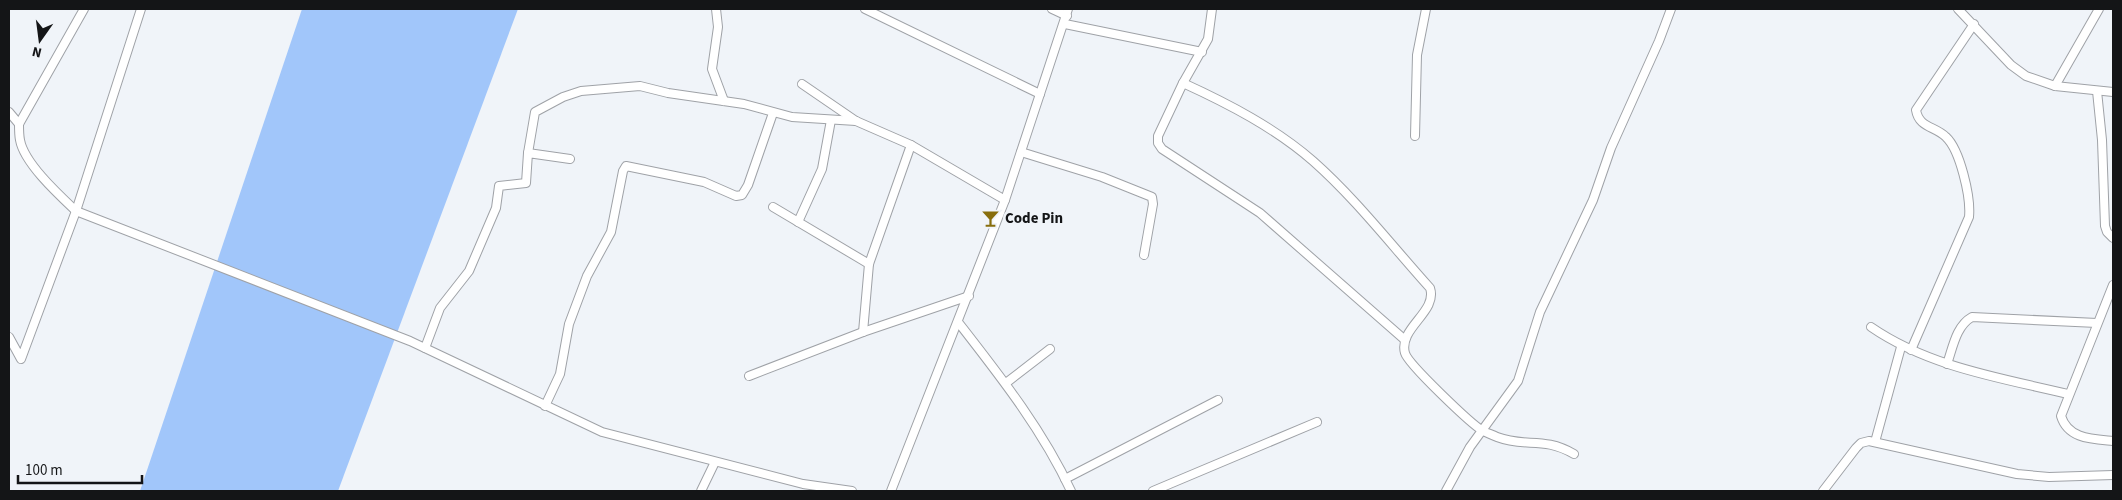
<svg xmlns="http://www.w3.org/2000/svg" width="2122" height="500" font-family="'Source Sans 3',sans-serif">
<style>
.green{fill:#a1c6fa}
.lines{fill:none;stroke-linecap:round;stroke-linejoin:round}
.minor-casing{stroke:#9fa2a7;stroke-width:10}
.minor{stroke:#fff;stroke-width:8}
.labels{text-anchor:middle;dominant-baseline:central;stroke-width:5;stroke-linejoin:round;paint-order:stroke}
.poi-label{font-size:15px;font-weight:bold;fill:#141517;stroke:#f0f4f9;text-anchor:start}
</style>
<rect width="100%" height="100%" fill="#f0f4f9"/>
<polygon class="green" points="302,9 518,9 338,491 140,491"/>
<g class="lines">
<defs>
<g id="minor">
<path d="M84,9L19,124C19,129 19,135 20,140C24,163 59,195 76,211L410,341L602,432L803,484L852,491"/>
<polyline points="716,9 718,27 712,69 724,101"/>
<polyline points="865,9 1040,94"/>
<polyline points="1052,9 1067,16"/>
<polyline points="1212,9 1208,39 1183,83 1158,136 1158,143 1162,149 1260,213 1405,340"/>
<polyline points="1958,9 2011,65 2026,76 2055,86 2113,92"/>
<polyline points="1065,24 1202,52"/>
<path d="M1183,83C1229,104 1275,128 1313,161C1356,199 1392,246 1430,288C1438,312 1398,328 1405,353C1408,364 1471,424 1483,431C1487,433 1493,435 1497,437C1526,448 1543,436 1574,454"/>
<polyline points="802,84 856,121 911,145 1005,200"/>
<polyline points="2055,86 2099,9"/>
<polyline points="2097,91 2102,140 2105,226 2107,232 2113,238"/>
<polyline points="9,112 19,124"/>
<polyline points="1415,136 1417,55 1426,9"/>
<polyline points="1021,152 1102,177 1152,197 1153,204 1144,255"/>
<polyline points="528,153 535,112 563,97 581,91 640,86 668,93 744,104 792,117 856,121"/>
<polyline points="773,207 869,264"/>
<polyline points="798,222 822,169 831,120"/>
<path d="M2113,285L2061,416C2068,439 2092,439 2113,441"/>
<path d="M958,322C1000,376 1042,429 1071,491"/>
<path d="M1871,327C1929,367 2001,378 2068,394"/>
<polyline points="863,332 869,264 911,145"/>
<polyline points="9,337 21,359 76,211 141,9"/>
<polyline points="425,348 440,308 469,271 496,208 499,186 526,183 528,153 570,159"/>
<path d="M1911,350L1969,217C1971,197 1960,150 1946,137C1935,126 1919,128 1916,110L1974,24"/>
<path d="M1947,364C1953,347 1956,326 1972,317L2097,323"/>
<polyline points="749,376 863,332 969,296"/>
<polyline points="1006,383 1050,349"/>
<polyline points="545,406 560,374 569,324 587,276 611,232 623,171 626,166 704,182 736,196 742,195 748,185 773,113"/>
<polyline points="1875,442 1901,347"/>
<polyline points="1065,479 1218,400"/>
<polyline points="701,491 715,462"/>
<polyline points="891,491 1005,200 1068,9"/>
<polyline points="1153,491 1317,422"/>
<polyline points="1446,491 1470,447 1518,381 1540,312 1593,200 1611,148 1659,41 1671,9"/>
<polyline points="1823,491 1856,448 1861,443 1869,441 2017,474 2049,477 2113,475"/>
</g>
</defs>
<use href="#minor" class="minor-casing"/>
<use href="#minor" class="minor"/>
</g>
<defs>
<symbol id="bar-bare" viewBox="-9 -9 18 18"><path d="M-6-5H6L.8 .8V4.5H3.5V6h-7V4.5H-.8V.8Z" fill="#886e0d" stroke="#f0f4f9" stroke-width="2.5" paint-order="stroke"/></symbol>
</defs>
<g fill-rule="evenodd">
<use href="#bar-bare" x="978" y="206" width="25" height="25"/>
</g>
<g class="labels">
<g class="poi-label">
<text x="1005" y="218">Code Pin</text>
</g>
</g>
<rect width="2122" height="500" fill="none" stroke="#141517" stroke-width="20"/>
<g transform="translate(40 40) rotate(194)" stroke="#f0f4f9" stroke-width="4" paint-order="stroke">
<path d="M0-4L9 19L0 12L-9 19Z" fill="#141517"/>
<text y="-8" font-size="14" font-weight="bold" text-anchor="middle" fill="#141517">N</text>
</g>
<path d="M18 475v8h124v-8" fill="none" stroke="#141517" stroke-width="2.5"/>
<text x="25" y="475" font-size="15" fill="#141517" stroke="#f0f4f9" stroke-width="4" paint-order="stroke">100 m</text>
</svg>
